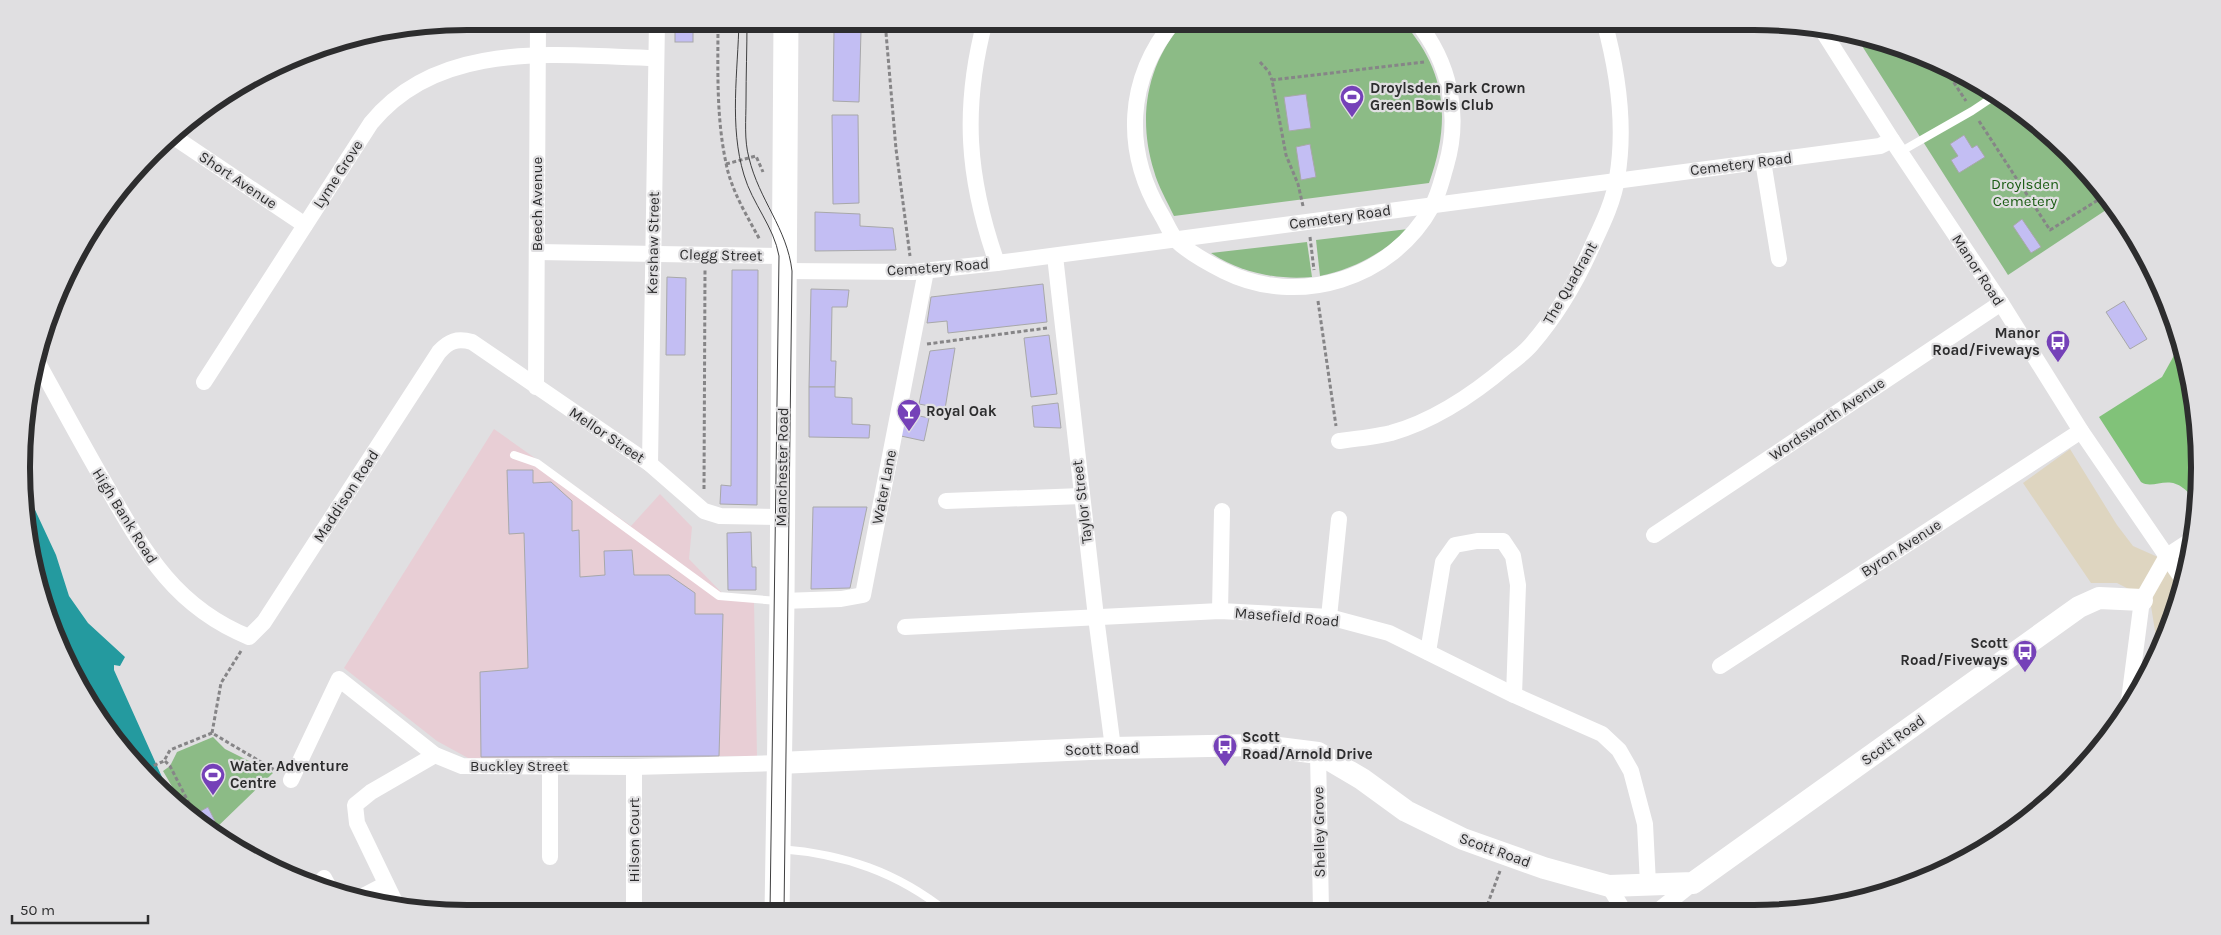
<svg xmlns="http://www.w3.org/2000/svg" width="2221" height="935" font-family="Karla,sans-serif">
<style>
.commercial{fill:#ded5c0}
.industrial{fill:#e8ced5}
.green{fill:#8cbb86}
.forest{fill:#81c279}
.water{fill:#249a9f}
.building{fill:#c3bef3;stroke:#a8a8a9}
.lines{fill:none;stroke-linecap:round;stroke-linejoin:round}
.path{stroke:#868587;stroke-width:3;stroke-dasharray:4 2.5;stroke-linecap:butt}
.lane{stroke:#fff;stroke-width:8}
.street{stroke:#fff;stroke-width:16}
.secondary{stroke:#fff;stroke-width:22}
.primary{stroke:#fff;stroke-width:25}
.tram{stroke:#3f3f40;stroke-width:1}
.labels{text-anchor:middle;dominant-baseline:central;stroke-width:4.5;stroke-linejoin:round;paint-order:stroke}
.poi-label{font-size:15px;font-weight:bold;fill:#2d2d2e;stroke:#e0dfe1;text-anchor:start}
.street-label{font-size:15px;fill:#2d2d2e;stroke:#e0dfe1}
.park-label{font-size:15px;fill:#1b5c14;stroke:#e0dfe1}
.rim{fill:none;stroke:#2d2d2e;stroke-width:6}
</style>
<rect width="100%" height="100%" fill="#e0dfe1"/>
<polygon class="commercial" points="2070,449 2117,525 2133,546 2160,558 2188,559 2176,611 2154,656 2156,637 2150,600 2117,583 2091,583 2023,483"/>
<polygon class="industrial" points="494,429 631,526 660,494 692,527 689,559 723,594 754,601 757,756 468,758 437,741 344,668"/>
<g class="green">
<path d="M1185,21H1402C1447,71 1451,121 1429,183L1174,216C1167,201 1158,186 1154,171C1137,117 1147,62 1185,21Z"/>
<polygon points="1857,38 1897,45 1977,81 2048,132 2108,196 2154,270 2168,309 2106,210 2008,275"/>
<path d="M1408,229C1383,253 1354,269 1320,276L1316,240Z"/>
<path d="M1307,242L1312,277C1277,280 1241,273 1211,253Z"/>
<polygon points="213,737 225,749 273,773 213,831 196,821 188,814 163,771 170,766 177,752"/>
</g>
<path class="forest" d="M2181,343L2185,352L2199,439L2197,503C2192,498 2189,492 2183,488C2167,475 2153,490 2141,482L2099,417L2162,377Z"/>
<polygon class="water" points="23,484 56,555 69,596 88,623 125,657 120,666 114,665 114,670 162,777 175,802 159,787 151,774 145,774 132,762 111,733 87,684 64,645 30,554"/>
<g class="building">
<rect x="675" y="21" width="18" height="21"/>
<polygon points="834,31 861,31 859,102 833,101"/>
<polygon points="1306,94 1311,128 1289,131 1284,97"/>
<polygon points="832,115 858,115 859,203 833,204"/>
<polygon points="1964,135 1972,148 1977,145 1985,157 1959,173 1951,160 1958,156 1950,144"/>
<polygon points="1310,144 1316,177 1301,180 1296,147"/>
<polygon points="815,212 860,214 860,226 893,228 896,250 815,251"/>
<polygon points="2022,219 2041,247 2031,253 2013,226"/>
<polygon points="732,270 758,270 757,505 720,504 721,485 731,486"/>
<polygon points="667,277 686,278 685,355 666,355"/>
<polygon points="1043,284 1047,322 948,333 947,321 927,323 931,297"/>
<polygon points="811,289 849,290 847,307 832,307 831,361 836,361 835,387 809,387"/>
<polygon points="2124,301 2147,339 2130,349 2106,312"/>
<polygon points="1049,335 1057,394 1031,397 1024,338"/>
<polygon points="955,348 945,409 919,404 930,351"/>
<polygon points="809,387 835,387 835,397 852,398 852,424 870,425 869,438 809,437"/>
<polygon points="1058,403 1061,428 1034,427 1032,406"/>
<polygon points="905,413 929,418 924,441 901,436"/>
<polygon points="507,470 533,470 533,483 551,482 572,501 572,531 579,530 580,577 605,575 604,551 632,550 634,575 669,575 695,593 695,614 723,614 719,756 481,757 480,672 528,668 524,533 509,534"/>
<polygon points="813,507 867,507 850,588 811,589"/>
<polygon points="751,532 752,567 756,567 756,590 728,590 727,533"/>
<polygon points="208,807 215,821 206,826 199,812"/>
</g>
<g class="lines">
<g class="path">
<path d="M718,21C718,69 716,116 726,163C731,190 747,216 760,240"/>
<polyline points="886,33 896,149 910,256"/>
<polyline points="1260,62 1269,72 1272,80"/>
<polyline points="1943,66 1966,101"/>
<polyline points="1979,121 2050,230 2106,195"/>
<polyline points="726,164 756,156 763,172"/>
<polyline points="1303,206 1298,184 1286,155 1272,80 1424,62"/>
<polyline points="1310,237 1314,270"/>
<polyline points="1318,301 1336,426"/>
<polyline points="927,344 1047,328"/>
<polyline points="704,489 705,270"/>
<polyline points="72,668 98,715"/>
<polyline points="212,733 221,683 241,651"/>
<polyline points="165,761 170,766 199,823"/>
<polyline points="142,771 164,761 170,750 212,733 278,772"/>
<polyline points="1485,911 1500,871"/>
</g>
<g class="lane">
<polyline points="823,21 885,23"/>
<polyline points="1900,152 1972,111 1996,95"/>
<polyline points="514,455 537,463 719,596 778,601"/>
<path d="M780,849C844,854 897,872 947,912"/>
</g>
<g class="street">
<path d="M985,21C962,108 967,178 997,263"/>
<path d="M1174,21C1126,79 1123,150 1161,214C1166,222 1170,233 1176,240C1189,253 1208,263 1224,271C1298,308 1392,279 1432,206C1439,194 1442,179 1446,166C1461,115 1450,62 1416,21"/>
<polyline points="1824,33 1892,140 2001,303 2081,431 2183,580"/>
<polyline points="171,135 305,225"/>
<polyline points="1763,161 1779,259"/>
<polyline points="79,249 88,236"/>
<polyline points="537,252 785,256"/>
<polyline points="1055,256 1096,617 1113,748"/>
<polyline points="785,271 913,272 997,263 1880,146 1892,140"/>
<path d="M37,361C60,403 83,446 107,487C145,553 175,607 249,637L264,622L439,352C449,341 457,338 472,342L650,464L704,511L720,516L781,517"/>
<path d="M204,382L371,123C440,38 559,56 656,58"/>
<polyline points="536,387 538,21"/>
<path d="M1339,441C1356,439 1374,437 1391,433C1434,421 1474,394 1508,365C1516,359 1524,353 1531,345C1557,315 1578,279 1594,242C1603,223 1614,200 1617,178C1626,126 1618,72 1604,21"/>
<polyline points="650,464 657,21"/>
<polyline points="946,501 1082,496"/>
<polyline points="1654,535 2001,303"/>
<polyline points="782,601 841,599 863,595 926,271"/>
<polyline points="1220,611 1222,511"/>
<polyline points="1329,617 1339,519"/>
<polyline points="905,627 1220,611 1329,617 1389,633 1514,695 1602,734 1619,750 1631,771 1645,824 1648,884"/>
<polyline points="1428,652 1443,562 1455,545 1477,541 1503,541 1513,556 1518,585 1514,695"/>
<polyline points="1720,666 2081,431"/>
<polyline points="2128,708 2142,600 2167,556 2193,539"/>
<polyline points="1318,753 1321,911"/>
<polyline points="550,766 550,857"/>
<polyline points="634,767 634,913"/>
<polyline points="291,780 339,679 435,755 462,766 634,767 779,763"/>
<polyline points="324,878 331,891"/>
<polyline points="1609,886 1623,910"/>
<polyline points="363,896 386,884"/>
<polyline points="395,902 357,823 355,805 371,792 435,755"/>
<polyline points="1659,910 1693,883"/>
</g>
<polyline class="secondary" points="779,763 1113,748 1256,745 1318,753 1362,779 1406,811 1463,839 1544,868 1609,886 1693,883 2079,607 2099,598 2142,600"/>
<polyline class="primary" points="777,913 782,601 786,21"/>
<g class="tram">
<path d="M739,21C738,71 729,126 744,175C752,203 774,227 779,256L770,913"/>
<path d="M747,21C747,48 746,75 746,101C746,120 744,140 749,158C759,200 787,228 792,271L784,913"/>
</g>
</g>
<defs>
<symbol id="stadium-pin" viewBox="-11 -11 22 30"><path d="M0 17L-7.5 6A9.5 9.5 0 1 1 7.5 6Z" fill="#7541b8" stroke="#e0dfe1"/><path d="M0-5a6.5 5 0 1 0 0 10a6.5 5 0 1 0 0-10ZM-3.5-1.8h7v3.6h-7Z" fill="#fff"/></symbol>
<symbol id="bus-pin" viewBox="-11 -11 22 30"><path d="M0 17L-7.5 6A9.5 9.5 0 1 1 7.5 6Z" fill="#7541b8" stroke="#e0dfe1"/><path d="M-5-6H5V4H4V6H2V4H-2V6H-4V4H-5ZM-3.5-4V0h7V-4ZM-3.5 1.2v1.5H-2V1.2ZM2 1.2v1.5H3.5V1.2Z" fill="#fff"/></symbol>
<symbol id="bar-pin" viewBox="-11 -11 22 30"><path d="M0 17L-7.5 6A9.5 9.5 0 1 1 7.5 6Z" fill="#7541b8" stroke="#e0dfe1"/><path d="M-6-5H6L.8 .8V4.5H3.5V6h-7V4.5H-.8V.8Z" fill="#fff"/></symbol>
</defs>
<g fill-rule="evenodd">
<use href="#stadium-pin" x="1338" y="83" width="28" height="38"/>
<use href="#bus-pin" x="2044" y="328" width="28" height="38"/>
<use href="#bar-pin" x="895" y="397" width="28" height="38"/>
<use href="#bus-pin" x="2011" y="638" width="28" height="38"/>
<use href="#bus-pin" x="1211" y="732" width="28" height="38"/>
<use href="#stadium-pin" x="199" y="761" width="28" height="38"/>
</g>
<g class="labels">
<g class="poi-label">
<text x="1370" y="88">Droylsden Park Crown<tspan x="1370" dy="17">Green Bowls Club</tspan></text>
<text x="2040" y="333" text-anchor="end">Manor<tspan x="2040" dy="17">Road/Fiveways</tspan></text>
<text x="926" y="411">Royal Oak</text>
<text x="2008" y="643" text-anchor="end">Scott<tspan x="2008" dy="17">Road/Fiveways</tspan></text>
<text x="1242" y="737">Scott<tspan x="1242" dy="17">Road/Arnold Drive</tspan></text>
<text x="230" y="766">Water Adventure<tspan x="230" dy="17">Centre</tspan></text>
</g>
<g class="street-label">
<text transform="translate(1741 164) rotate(-7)">Cemetery Road</text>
<text transform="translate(338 174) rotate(-57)">Lyme Grove</text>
<text transform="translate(238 180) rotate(34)">Short Avenue</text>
<text transform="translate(537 204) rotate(-90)">Beech Avenue</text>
<text transform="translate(1340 217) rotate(-8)">Cemetery Road</text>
<text transform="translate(653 243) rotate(-89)">Kershaw Street</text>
<text transform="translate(721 255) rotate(1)">Clegg Street</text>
<text transform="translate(938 267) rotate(-4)">Cemetery Road</text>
<text transform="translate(1978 270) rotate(57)">Manor Road</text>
<text transform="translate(1570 283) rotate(-60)">The Quadrant</text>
<text transform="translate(1827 419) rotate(-34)">Wordsworth Avenue</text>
<text transform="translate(607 435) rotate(34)">Mellor Street</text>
<text transform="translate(782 467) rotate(-89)">Manchester Road</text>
<text transform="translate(884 487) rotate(-79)">Water Lane</text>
<text transform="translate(346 496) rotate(-57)">Maddison Road</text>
<text transform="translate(1082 502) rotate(-97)">Taylor Street</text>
<text transform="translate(125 516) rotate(58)">High Bank Road</text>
<text transform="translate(1901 548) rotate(-33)">Byron Avenue</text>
<text transform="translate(1287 617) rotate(5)">Masefield Road</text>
<text transform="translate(1893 740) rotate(-36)">Scott Road</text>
<text transform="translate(1102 749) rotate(-2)">Scott Road</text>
<text x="519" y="766">Buckley Street</text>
<text transform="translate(1319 832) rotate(-91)">Shelley Grove</text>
<text transform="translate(634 840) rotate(-90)">Hilson Court</text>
<text transform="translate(1495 850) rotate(20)">Scott Road</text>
</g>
<g class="park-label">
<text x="2025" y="184">Droylsden<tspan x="2025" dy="17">Cemetery</tspan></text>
</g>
</g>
<path d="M0 0H2221V935H0ZM467 30H1754A437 437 0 0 1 2191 467V468A437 437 0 0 1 1754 905H467A437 437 0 0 1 30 468V467A437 437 0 0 1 467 30Z" fill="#e0dfe1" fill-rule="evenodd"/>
<path class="rim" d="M467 30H1754A437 437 0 0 1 2191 467V468A437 437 0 0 1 1754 905H467A437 437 0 0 1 30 468V467A437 437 0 0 1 467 30Z"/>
<path d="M12 915v8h136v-8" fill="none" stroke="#2d2d2e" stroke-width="2.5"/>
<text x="20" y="915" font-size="15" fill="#2d2d2e" stroke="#e0dfe1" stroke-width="4" paint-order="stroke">50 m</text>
</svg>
